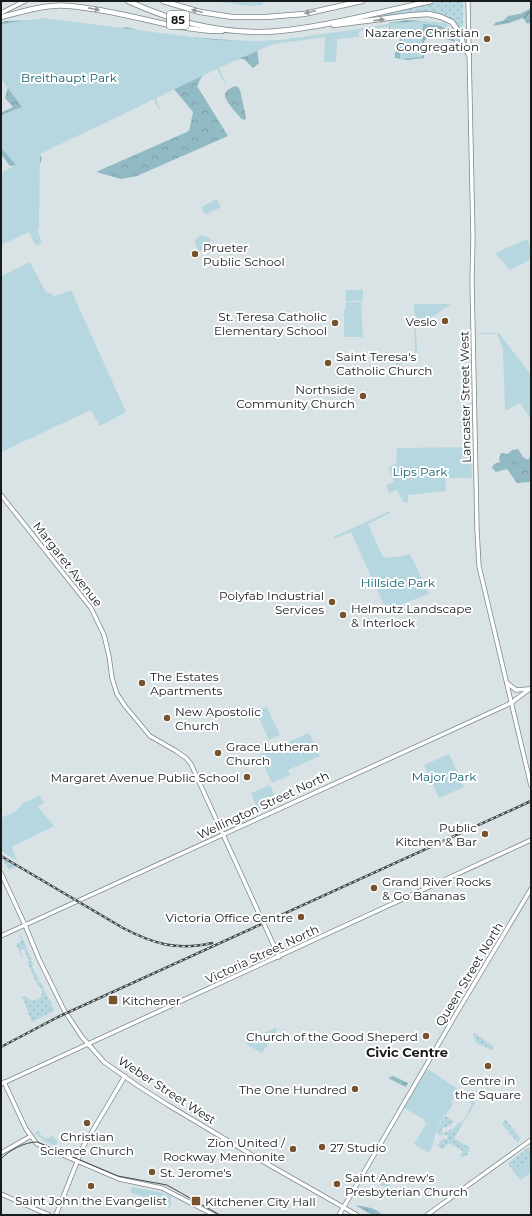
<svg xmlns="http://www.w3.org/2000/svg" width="532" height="1216" font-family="Montserrat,sans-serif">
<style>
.grass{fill:url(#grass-dots)}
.forest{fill:url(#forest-crowns)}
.green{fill:#b6d7df}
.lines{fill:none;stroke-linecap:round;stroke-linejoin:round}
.stream{stroke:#5e7b82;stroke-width:1}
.secondary-casing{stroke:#7d8689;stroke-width:5}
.highway-casing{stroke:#7d8689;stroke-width:6}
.secondary{stroke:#fff;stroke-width:3.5}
.highway{stroke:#fff;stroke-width:4.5}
.tram{stroke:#434849;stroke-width:1}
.rail-casing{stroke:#434849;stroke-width:2.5}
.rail{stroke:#fff;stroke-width:1;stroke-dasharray:3;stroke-linecap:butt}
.secondary-bridge-casing{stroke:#7d8689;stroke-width:5;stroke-linecap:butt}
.secondary-bridge{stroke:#fff;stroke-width:3.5}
.oneway{fill:#969898}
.poi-dot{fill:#77532d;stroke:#fff;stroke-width:1.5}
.labels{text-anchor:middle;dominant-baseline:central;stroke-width:4;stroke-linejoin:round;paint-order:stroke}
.shield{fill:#fff;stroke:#5c5f5f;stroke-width:1}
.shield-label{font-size:11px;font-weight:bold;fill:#161a1b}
.poi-label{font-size:12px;fill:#161a1b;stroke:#fff;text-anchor:start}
.park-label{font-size:12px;fill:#106170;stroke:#fff}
.street-label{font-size:12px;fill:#161a1b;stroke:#fff}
.neighbourhood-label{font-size:13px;font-weight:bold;fill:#161a1b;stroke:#fff}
</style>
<defs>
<pattern id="grass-dots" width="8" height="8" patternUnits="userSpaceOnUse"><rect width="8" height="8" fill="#b6d7df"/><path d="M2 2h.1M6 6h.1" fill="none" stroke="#9cb8bf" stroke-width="1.8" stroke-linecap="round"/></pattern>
<pattern id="forest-crowns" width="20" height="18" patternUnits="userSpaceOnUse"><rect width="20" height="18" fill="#92bac4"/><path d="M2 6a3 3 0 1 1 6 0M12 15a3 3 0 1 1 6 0" fill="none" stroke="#7d9fa8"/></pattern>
</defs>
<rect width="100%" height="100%" fill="#d9e3e5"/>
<g class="grass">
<path d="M442,1H463V34L462,35C460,31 458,27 455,24C439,3 396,15 374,18L373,16Z"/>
<polygon points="1,857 16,866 17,867 9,870"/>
<polygon points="17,932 22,937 33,964 32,966 39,980 36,982 27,962 29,961 24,949 20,950 23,957 22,958 16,944 22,941"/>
<path d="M40,981L54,1009V1011L32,1022L22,997L26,996L32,1001L39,999C44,994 43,989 38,986L37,983Z"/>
<polygon points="475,1033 494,1047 493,1049 491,1050 488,1048 477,1044 473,1036"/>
<polygon points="472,1100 476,1103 475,1103 454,1138 470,1148 467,1155 463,1157 460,1156 463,1151 449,1143 443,1149 437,1146 443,1138 446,1140 448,1136 444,1134 443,1136 437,1133 437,1129 446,1116 454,1121 450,1126 442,1128 442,1133 453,1129 459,1122 462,1123 472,1105 470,1103"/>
<polygon points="505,1119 521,1139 517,1142 502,1124"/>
<polygon points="529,1147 531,1149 531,1158 513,1171 508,1163"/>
</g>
<g class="forest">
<polygon points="531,8 531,21 528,24 523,18 509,23 493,26 496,22 503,21 508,16 520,14"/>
<polygon points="43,20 115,29 127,27 149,34 256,42 259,63 253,68 244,59 237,59 203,74 197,86 228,136 137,176 121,179 96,172 189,131 193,112 174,89 98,126 51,146 37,148 42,159 37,171 22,165 10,166 1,154 1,113 13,107 5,98 9,83 1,74 1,23 5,21"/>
<path d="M406,20C424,20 439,23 454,33L455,42L429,33L424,42V58L408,60L395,58V52L399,50L400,36L389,37V23Z"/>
<path d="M235,86L238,87L240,90L246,117L245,120L242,119C238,115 224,100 225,95C225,90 231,88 235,86Z"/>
<polygon points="518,449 523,457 528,460 531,454 531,482 517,483 507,469 496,472 492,468 494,464 500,462 499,458 501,453 508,454 512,450"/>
<polygon points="393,1076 408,1083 406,1087 388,1078"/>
<path d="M355,1205C365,1207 375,1207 382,1215H372Z"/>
</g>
<g class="green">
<polygon points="213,1 262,1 263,5 249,6"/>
<polygon points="44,18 215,40 256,41 279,40 359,29 393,23 422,21 446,23 458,36 461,58 455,38 444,26 423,24 422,57 400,59 401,37 390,37 390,26 359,31 359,37 337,39 336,62 324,62 325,37 273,44 219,68 226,84 225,84 217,69 156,98 160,110 159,110 154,99 40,154 39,228 37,229 42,243 36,246 29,232 1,245 1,173 16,165 1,148 1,115 22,107 1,79 1,24"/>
<polygon points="217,199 221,207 205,215 201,207"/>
<polygon points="202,235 210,238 212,250 210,252 199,251 196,247 195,240 199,236"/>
<polygon points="527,239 531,248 531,259 510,270 495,253"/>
<polygon points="30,262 45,291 55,296 71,290 126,412 100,426 91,410 1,452 1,276"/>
<rect x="346" y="290" width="17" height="11"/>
<polygon points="346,302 361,302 363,337 344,337 344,309 346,309"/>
<polygon points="414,304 451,304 416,328 417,352 398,366 396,365 396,356 410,356 415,352"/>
<polygon points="478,333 499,333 531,375 531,420 520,403 505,411 503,348 497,334 478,334"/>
<polygon points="471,447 472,478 445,478 446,491 408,495 408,503 403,502 397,490 389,493 386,485 394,482 388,467 396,464 397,448"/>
<polygon points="390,511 390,513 368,524 381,553 384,558 396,557 410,554 429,594 386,610 351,532 334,539 333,537"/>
<polygon points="267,707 280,735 269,740 256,711"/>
<polygon points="309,733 320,756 288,770 290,775 272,783 259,755"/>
<polygon points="449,754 464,787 439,798 424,765"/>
<polygon points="270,785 278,802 258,811 251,793"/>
<polygon points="40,795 44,803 38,807 54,826 12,847 17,861 1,851 1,818 16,811 23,803"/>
<polygon points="275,1028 277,1030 262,1053 247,1045 247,1040"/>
<path d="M428,1069L459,1090L451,1102L453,1104C449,1111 440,1121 437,1129C434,1138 434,1144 429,1153L414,1144L426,1124L424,1122L425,1120L404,1108L426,1071Z"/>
<path d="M39,1130L40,1134C45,1140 47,1139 53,1136L58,1142L56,1146L46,1142L34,1133Z"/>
<polygon points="531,1158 531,1173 520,1180 513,1171"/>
<polygon points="376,1176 390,1184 388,1188 374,1182"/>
<polygon points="132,1187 159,1192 171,1196 171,1204 168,1209 168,1207 130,1192"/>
</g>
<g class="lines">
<polyline class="stream" points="524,18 531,10"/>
<defs>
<g id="secondary">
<polyline points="468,1 473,238 472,280 477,529 479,566 531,786"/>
<polyline points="1,13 25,1"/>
<polyline points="1,495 91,608 104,635 109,656 112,678 117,694 125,706 150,736 176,751 186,758 191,764 261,918"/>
<polyline points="507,683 516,690 528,689"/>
<polyline points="1,873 25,925 39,959 64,1010 82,1037 104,1062 138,1086 168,1105 257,1158 357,1215"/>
<polyline points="265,926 279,957"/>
<polyline points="1,936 485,715 511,703 531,688"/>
<polyline points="4,1082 26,1129 37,1144 119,1179 162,1188 214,1215"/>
<polyline points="1,1084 531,840"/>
<polyline points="1,1153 31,1136"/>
<polyline points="1,1194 49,1215"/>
<polyline points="56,1215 83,1147 125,1076"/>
<polyline points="339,1215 456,1014 531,889"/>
<polyline points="427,1215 531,1140"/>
</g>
<g id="highway">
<path d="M128,1C169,20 214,32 260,32C283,32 305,28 327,24C362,17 396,9 431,1"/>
<polyline points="163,1 200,12 232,17 266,17 304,14 362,1"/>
<path d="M1,17C23,12 47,3 70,6C104,9 137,18 170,25C187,28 205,32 222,31"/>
<polyline points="334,25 412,15 429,14 441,17 452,22 460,33 463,44 469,55"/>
</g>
</defs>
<use href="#secondary" class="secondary-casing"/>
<use href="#highway" class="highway-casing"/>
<use href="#secondary" class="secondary"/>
<use href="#highway" class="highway"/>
<path class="tram" d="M1,1159C9,1150 25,1142 37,1142L118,1176L167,1185L220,1215"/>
<defs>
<g id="rail">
<path d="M1,856L123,928C154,944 177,951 212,943"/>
<polyline points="1,1047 58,1017 531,801"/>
</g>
</defs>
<use href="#rail" class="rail-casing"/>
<use href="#rail" class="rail"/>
<defs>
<polyline id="secondary-bridge" points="261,918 265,926"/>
</defs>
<use href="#secondary-bridge" class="secondary-bridge-casing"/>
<use href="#secondary-bridge" class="secondary-bridge"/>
</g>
<defs><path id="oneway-solid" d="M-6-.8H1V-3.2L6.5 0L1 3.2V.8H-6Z"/></defs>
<g class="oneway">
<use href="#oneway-solid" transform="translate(94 9) rotate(11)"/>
<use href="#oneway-solid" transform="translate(197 11) rotate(-166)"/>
<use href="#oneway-solid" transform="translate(310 12) rotate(167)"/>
<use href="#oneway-solid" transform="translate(379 20) rotate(-7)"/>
</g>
<g class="poi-dot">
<circle cx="487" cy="39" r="4"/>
<circle cx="195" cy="254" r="4"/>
<circle cx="445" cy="321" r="4"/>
<circle cx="335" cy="323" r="4"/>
<circle cx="328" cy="363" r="4"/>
<circle cx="363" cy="396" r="4"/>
<circle cx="332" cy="602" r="4"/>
<circle cx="343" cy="615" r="4"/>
<circle cx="142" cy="683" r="4"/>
<circle cx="167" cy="718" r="4"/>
<circle cx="218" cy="753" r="4"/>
<circle cx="247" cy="777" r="4"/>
<circle cx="485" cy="834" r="4"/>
<circle cx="374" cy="888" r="4"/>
<circle cx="301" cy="917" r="4"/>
<rect x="108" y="995" width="10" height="10" rx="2"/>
<circle cx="426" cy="1036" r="4"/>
<circle cx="488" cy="1066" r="4"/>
<circle cx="355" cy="1089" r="4"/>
<circle cx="87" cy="1123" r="4"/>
<circle cx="322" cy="1147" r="4"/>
<circle cx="293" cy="1149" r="4"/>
<circle cx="152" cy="1172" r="4"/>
<circle cx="337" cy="1184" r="4"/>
<circle cx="91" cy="1186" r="4"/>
<rect x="191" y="1196" width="10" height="10" rx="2"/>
</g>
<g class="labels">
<rect class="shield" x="167" y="11" width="22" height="18" rx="3"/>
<g class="shield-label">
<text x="178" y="20">85</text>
</g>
<g class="poi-label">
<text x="479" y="32" text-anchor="end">Nazarene Christian<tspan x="479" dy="14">Congregation</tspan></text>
<text x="203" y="247">Prueter<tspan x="203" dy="14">Public School</tspan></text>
<text x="327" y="316" text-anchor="end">St. Teresa Catholic<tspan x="327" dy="14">Elementary School</tspan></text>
<text x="437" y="321" text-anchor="end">Veslo</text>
<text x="336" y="356">Saint Teresa's<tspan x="336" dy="14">Catholic Church</tspan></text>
<text x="355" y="389" text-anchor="end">Northside<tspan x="355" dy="14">Community Church</tspan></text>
<text x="324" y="595" text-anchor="end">Polyfab Industrial<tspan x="324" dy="14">Services</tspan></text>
<text x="351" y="608">Helmutz Landscape<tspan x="351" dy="14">&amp; Interlock</tspan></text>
<text x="150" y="676">The Estates<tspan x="150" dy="14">Apartments</tspan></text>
<text x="175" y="711">New Apostolic<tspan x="175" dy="14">Church</tspan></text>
<text x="226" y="746">Grace Lutheran<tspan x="226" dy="14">Church</tspan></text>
<text x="239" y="777" text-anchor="end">Margaret Avenue Public School</text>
<text x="477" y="827" text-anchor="end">Public<tspan x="477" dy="14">Kitchen &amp; Bar</tspan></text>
<text x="382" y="881">Grand River Rocks<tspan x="382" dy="14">&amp; Go Bananas</tspan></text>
<text x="293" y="917" text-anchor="end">Victoria Office Centre</text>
<text x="122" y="1000">Kitchener</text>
<text x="418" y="1036" text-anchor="end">Church of the Good Sheperd</text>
<text x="488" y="1080" text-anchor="middle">Centre in<tspan x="488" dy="14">the Square</tspan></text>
<text x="347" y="1089" text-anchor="end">The One Hundred</text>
<text x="87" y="1136" text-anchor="middle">Christian<tspan x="87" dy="14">Science Church</tspan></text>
<text x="285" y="1142" text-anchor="end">Zion United /<tspan x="285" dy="14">Rockway Mennonite</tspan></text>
<text x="330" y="1147">27 Studio</text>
<text x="160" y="1172">St. Jerome's</text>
<text x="345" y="1177">Saint Andrew's<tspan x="345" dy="14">Presbyterian Church</tspan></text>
<text x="91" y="1200" text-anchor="middle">Saint John the Evangelist</text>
<text x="205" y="1201">Kitchener City Hall</text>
</g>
<g class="park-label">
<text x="69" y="77">Breithaupt Park</text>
<text x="420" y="471">Lips Park</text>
<text x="398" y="582">Hillside Park</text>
<text x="444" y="776">Major Park</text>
</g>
<g class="street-label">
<text transform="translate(465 397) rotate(-91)">Lancaster Street West</text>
<text transform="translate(68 564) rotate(52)">Margaret Avenue</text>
<text transform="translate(263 805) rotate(-25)">Wellington Street North</text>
<text transform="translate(262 954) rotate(-25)">Victoria Street North</text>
<text transform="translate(469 974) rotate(-59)">Queen Street North</text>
<text transform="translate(167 1090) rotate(33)">Weber Street West</text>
</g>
<g class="neighbourhood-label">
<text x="407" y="1052">Civic Centre</text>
</g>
</g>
<rect width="532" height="1216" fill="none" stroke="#161a1b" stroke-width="4"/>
</svg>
